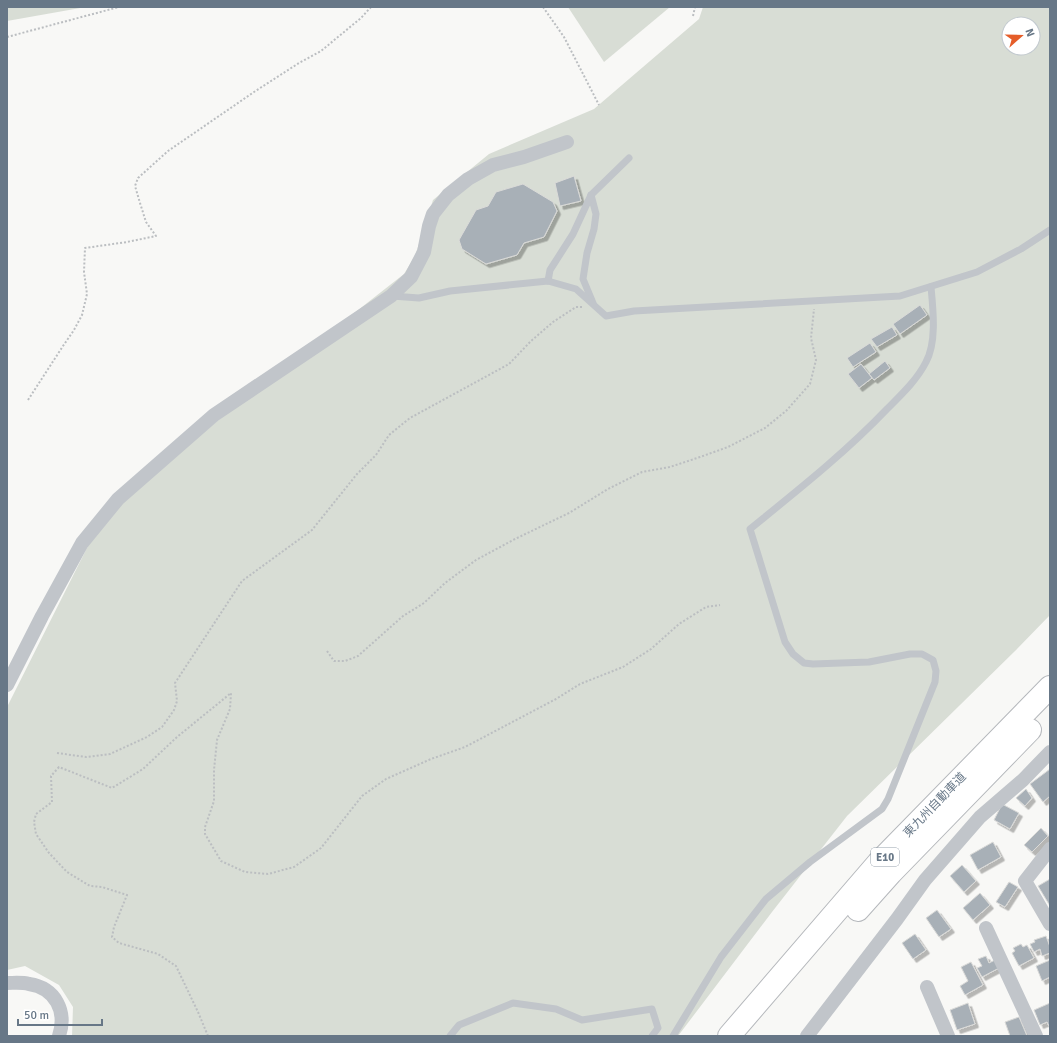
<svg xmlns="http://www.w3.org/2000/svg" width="1057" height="1043" font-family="Signika,'Noto Sans JP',sans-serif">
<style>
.green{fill:#d8ddd5;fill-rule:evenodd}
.building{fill:#a8b0b7;stroke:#dadad8;filter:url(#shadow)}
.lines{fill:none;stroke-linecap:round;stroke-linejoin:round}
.motorway-casing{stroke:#b5b8bc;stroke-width:24}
.path{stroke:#bbbec1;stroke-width:2;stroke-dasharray:2 2;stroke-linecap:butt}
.service{stroke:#c1c5ca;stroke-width:7}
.minor{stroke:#c1c5ca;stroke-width:14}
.motorway{stroke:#fff;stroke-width:22}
.labels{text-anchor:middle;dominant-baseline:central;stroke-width:4;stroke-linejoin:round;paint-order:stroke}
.shield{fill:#fff;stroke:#95a0ab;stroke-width:1}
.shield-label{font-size:11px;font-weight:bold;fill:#677787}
.street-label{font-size:12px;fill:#677787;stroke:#fff}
</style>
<defs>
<filter id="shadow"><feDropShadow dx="3.5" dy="3.5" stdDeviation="0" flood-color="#0004"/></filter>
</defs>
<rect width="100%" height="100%" fill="#f8f8f6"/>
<g class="green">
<polygon points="7,7 86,7 7,21"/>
<polygon points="568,7 670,7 604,62"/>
<path d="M703,7H1050V615L1015,651L847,816L772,912L678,1036H72L73,1007L59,985L25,966L7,970V707L92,538L121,501L222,417L404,274L415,256L433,200L489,154L594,109L699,19ZM1009,24H1033V48H1009Z"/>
</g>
<g class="building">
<polygon points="574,176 581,201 560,206 555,183"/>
<polygon points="523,184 553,202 557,211 544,237 524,243 517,255 486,264 462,249 459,240 476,210 488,206 496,192"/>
<polygon points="920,305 927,315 900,334 893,324"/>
<polygon points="892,327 897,335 877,347 871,339"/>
<polygon points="870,343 876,352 853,367 847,358"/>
<polygon points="885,361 890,368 874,380 869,374"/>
<polygon points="861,364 872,378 859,388 848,374"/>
<polygon points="1050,769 1050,796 1043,802 1030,784"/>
<polygon points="1026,789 1032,798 1025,806 1016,798"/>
<polygon points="1002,804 1019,813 1010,829 994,820"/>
<polygon points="1041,828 1048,836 1032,852 1024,845"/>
<polygon points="993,842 1001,857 978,870 970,855"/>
<polygon points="962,865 976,881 964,892 950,876"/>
<polygon points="1050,879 1050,906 1038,886"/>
<polygon points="1009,882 1018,887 1005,907 996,902"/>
<polygon points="980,893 990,905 973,920 963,908"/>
<polygon points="937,910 951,929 939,937 926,918"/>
<polygon points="915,934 926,950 913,959 902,943"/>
<polygon points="1046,936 1050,947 1050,953 1042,956 1040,949 1034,952 1030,944 1035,942 1034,940"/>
<polygon points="1021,944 1023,947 1027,945 1034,958 1019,966 1012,953 1015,951 1013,948"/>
<polygon points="986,956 989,963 995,960 999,968 982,977 977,968 982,966 978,959"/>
<polygon points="1050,960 1050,977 1042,981 1036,966"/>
<polygon points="971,962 983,985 965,995 960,986 968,981 961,967"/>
<polygon points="968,1003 975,1024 957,1030 950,1010"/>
<polygon points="1050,1003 1050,1026 1049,1026 1047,1022 1040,1025 1034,1010"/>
<polygon points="1019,1017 1027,1036 1010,1036 1005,1022"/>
</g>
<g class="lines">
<defs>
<g id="motorway">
<polyline points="858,910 891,873 1030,730"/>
<polyline points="729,1036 878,863 1050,687"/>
</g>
</defs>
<use href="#motorway" class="motorway-casing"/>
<g class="path">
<polyline points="543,7 564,37 599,105"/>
<polyline points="693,16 695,7"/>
<polyline points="7,37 119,7"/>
<polyline points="28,400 63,346 74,330 82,315 87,294 84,272 85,248 127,242 156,236 146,222 140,203 135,186 138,178 168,151 254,92 299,63 321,51 361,18 371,7"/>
<polyline points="327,651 334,661 345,661 358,656 403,616 424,603 445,583 476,560 515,539 569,513 608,489 642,472 670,467 700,457 728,447 765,428 786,411 810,384 816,360 811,338 814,309"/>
<polyline points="57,753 86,757 110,754 147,737 162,727 174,710 177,701 175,683 242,581 312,530 357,474 376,455 389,435 410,418 509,364 531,341 553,322 576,307 582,307"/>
<polyline points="208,1036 198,1012 176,966 158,954 119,943 112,937 114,927 127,895 102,887 90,886 67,872 49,853 36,834 34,822 36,814 52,802 51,776 59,767 112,788 143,769 177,737 231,693 230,709 217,740 214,770 214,801 205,827 205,834 221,861 245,872 268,874 294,867 321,848 362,796 386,779 431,759 465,747 556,699 580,684 623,667 651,649 679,624 706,607 720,605"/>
</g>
<g class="service">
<polyline points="591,195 596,214 594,229 587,253 583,279 593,303"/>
<polyline points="548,281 550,270 573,234 591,195 629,158"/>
<polyline points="392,296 419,298 450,291 548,281 576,289 606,316 634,311 900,296 977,272 1021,249 1050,230"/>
<polyline points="450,1036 459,1025 513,1003 556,1009 582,1020 652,1009 658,1028 652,1036"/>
<path d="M673,1036L721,957L766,899L810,862L882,809L888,799L935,682L936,671L933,660L922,654H910L869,662L813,664L804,663L793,654L785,642L750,529C798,490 845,453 887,409C901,395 917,380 926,362C937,342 933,309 931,287"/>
</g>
<g class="minor">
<polyline points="7,685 42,616 82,543 118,499 214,415 391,296 411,277 424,252 429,226 433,214 448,195 468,179 493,165 524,157 567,142"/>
<polyline points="1050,849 1025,881 1050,924"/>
<polyline points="986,928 1036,1036"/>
<path d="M7,983C14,983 22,982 29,984C56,988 67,1012 59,1036"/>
<polyline points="927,987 948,1036"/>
<polyline points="807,1036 897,919 925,880 980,817 1023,780 1050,752"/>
</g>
<use href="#motorway" class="motorway"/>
</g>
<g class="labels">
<rect class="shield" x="871" y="848" width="28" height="18" rx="3"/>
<g class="shield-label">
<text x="885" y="857">E10</text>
</g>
<g class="street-label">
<text transform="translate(935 805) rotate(-46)">東九州自動車道</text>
</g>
</g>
<rect width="1057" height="1043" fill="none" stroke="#677787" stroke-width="16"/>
<g transform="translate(1021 36) rotate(70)"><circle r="19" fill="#ffffff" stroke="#c2c9cf"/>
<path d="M0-3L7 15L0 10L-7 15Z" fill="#e55d29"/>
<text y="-6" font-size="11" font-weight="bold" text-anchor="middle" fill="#677787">N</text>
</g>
<path d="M18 1019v6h84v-6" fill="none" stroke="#677787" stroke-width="2"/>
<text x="24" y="1019" font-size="12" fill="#677787" stroke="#ffffff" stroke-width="3" paint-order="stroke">50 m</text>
</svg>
